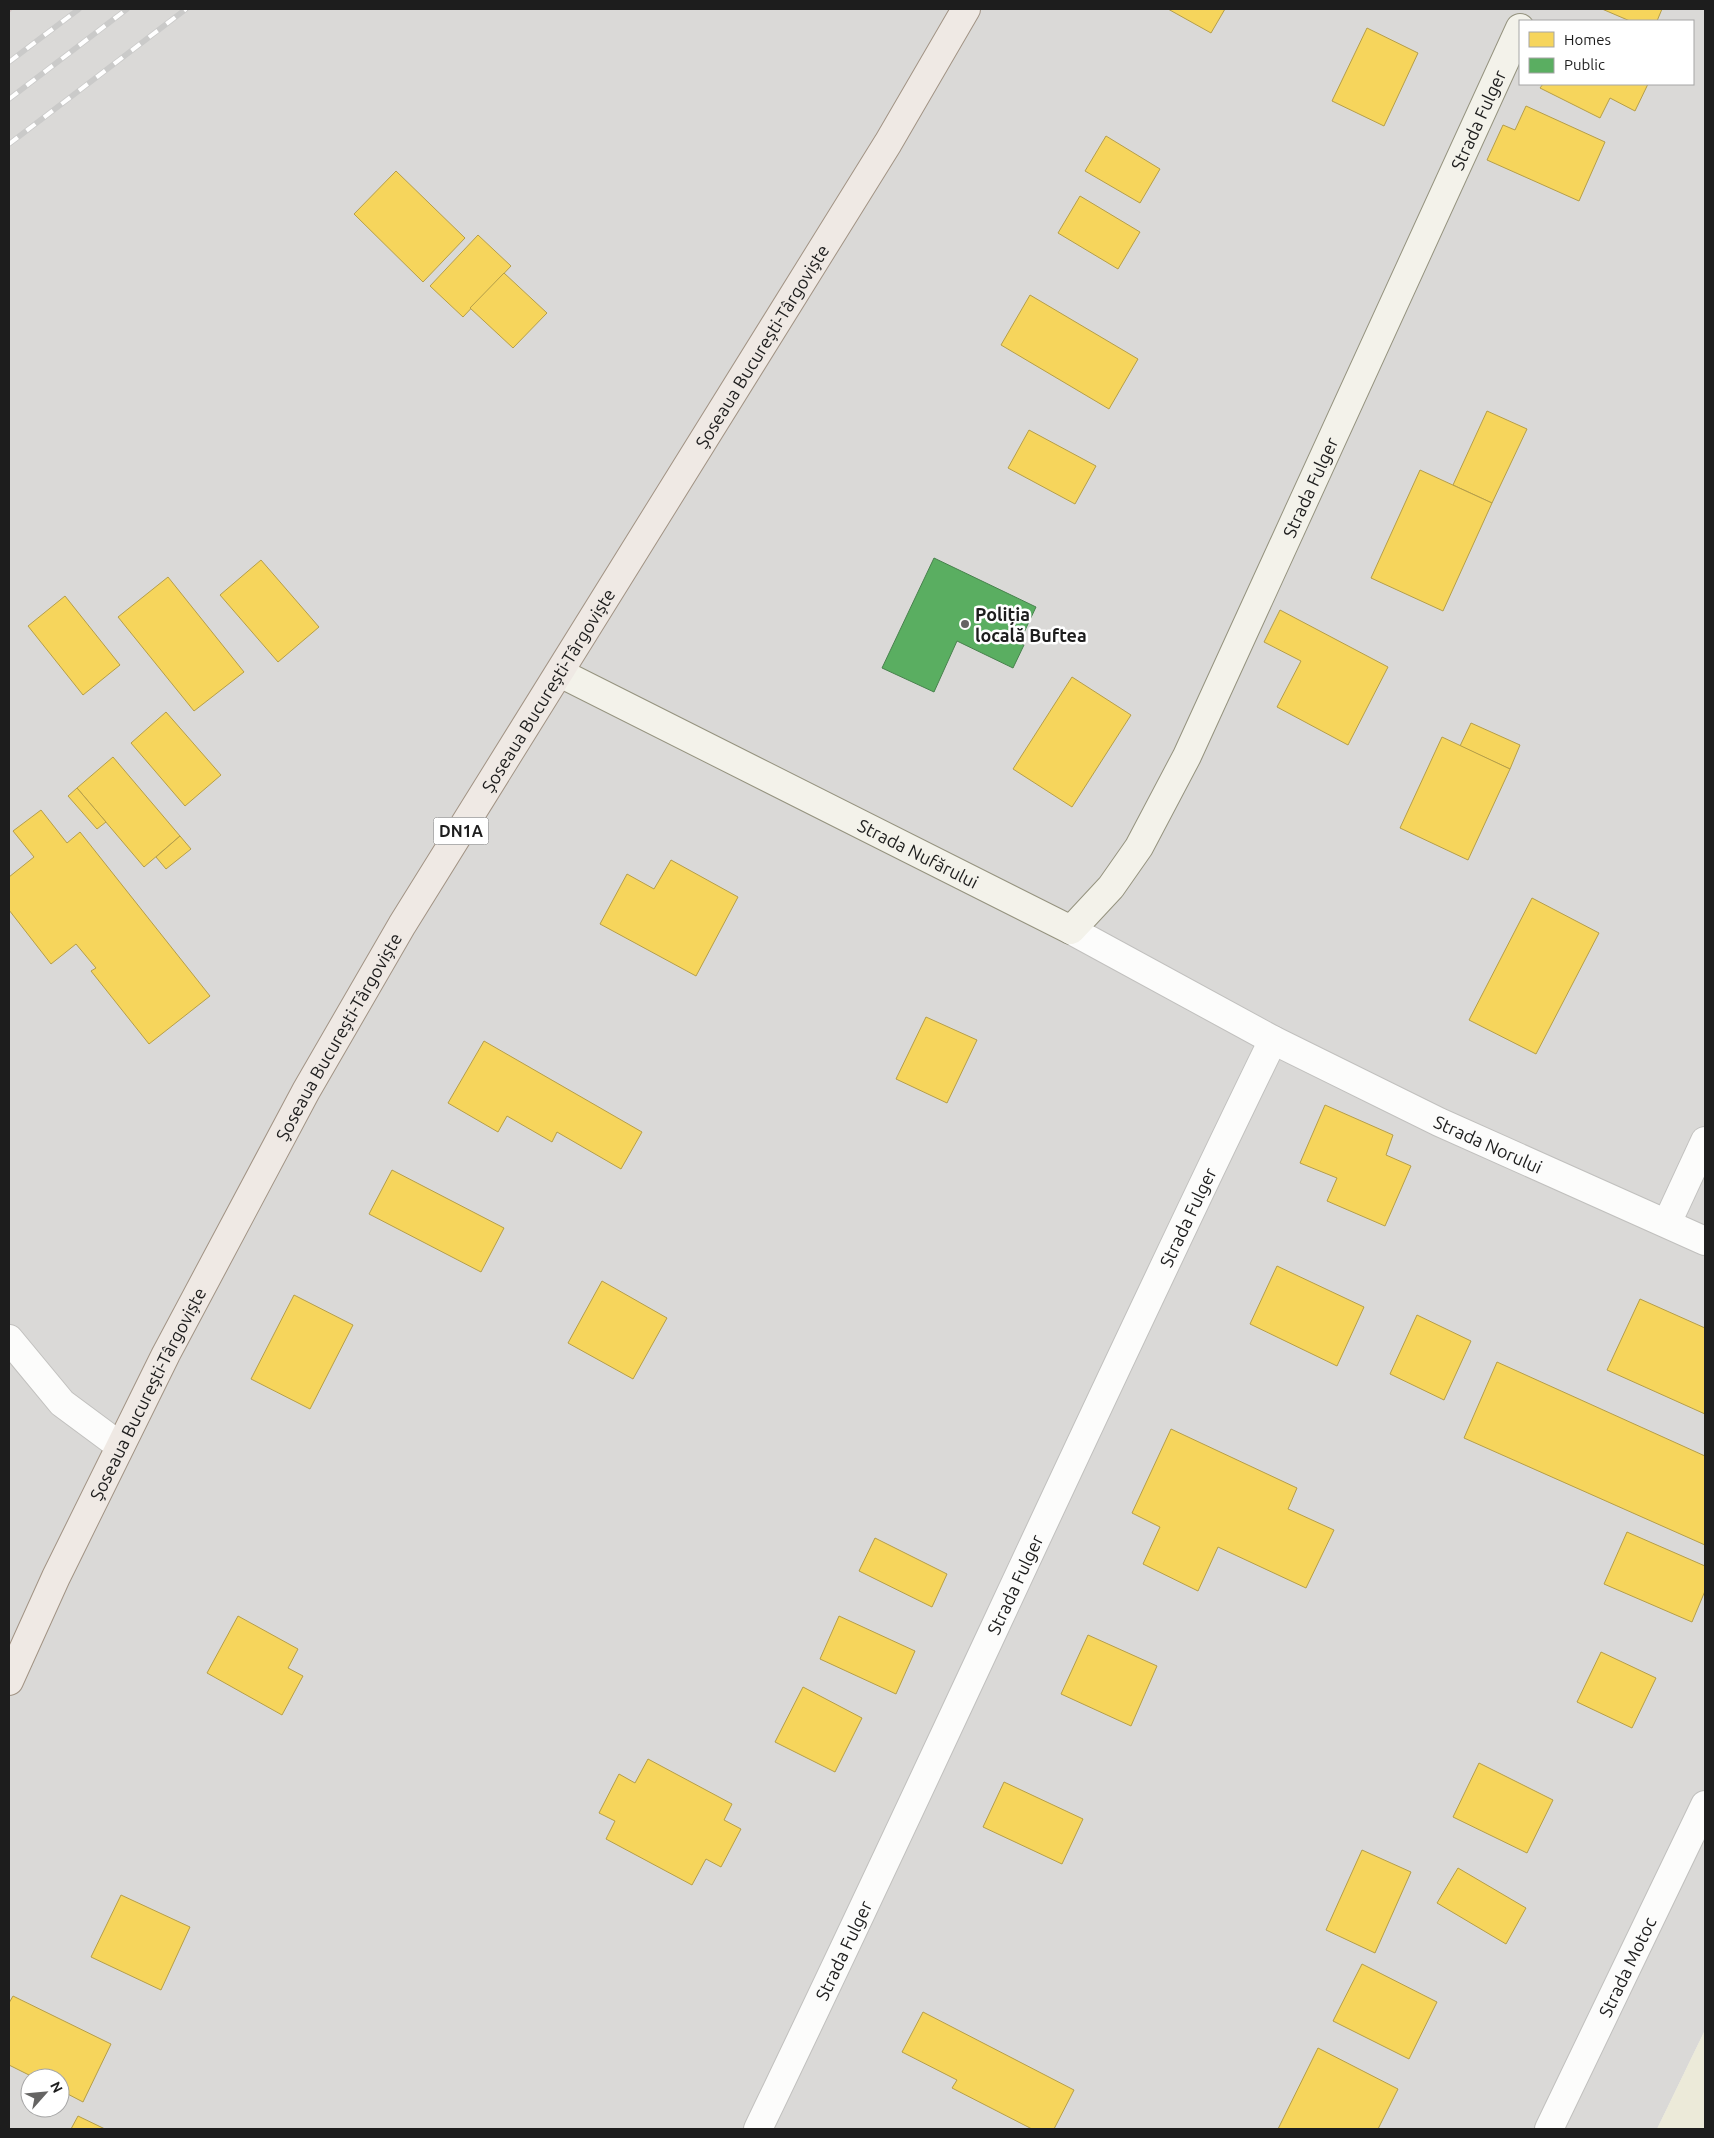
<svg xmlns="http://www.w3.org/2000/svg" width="1714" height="2138" font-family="Ubuntu,sans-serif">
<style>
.residential{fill:#dad9d7;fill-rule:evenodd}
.farmland{fill:#ecead9}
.homes{fill:#f6d55c;stroke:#b59e49}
.public{fill:#5aae61;stroke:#48824d}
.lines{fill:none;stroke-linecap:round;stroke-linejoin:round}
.street-casing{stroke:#c1c0be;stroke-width:30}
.secondary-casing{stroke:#95937f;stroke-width:30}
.primary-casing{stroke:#a19384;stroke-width:30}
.path{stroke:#d5c7c6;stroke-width:3;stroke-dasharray:2.5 2.5;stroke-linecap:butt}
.street{stroke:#fcfcfb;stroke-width:28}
.secondary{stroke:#f3f2ea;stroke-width:28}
.primary{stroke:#efe9e4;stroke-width:28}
.rail-casing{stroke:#cacac9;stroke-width:5.5}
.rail{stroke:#fff;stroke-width:4;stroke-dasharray:11;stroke-linecap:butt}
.poi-dot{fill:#656463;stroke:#fff;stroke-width:2}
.labels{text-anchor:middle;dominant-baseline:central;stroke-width:5;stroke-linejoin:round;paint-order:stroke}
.shield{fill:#fff;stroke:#616161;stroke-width:1}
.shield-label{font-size:16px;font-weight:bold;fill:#1d1d1d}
.street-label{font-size:18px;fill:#1d1d1d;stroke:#fff}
.poi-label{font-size:18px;font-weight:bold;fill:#1d1d1d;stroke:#fff;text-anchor:start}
</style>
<rect width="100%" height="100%" fill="#ebe9e6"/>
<path class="residential" d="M9,9H1705V2030L1657,2129H9ZM1520,21H1693V84H1520ZM30,2078H60V2108H30Z"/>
<polygon class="farmland" points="1705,2030 1705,2129 1657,2129"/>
<g class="homes">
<polygon points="1168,9 1225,9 1211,33"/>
<polygon points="1602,9 1662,9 1657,21 1630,21"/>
<polygon points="1367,28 1418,53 1384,126 1332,101"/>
<polygon points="1543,84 1648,84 1635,111 1610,98 1600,118 1540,88"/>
<polygon points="1526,106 1605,142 1579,201 1487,160 1503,125 1515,130"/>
<polygon points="1106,136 1160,169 1140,203 1085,171"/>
<polygon points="396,171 465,238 423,282 354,214"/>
<polygon points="1080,196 1140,232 1118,269 1058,233"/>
<polygon points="478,235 511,266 463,317 430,286"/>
<polygon points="504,273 547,313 513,348 470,308"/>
<polygon points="1030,295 1138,359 1109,409 1001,345"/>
<polygon points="1487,411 1527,429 1492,503 1453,485"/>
<polygon points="1029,430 1096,466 1075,504 1008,468"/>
<polygon points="1420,470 1492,503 1443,611 1371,578"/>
<polygon points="261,560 319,627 278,662 220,595"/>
<polygon points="168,577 244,672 194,711 118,617"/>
<polygon points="65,596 120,665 83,695 28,626"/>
<polygon points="1280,610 1388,667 1348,745 1277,707 1301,661 1264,642"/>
<polygon points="1072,677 1131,715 1072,807 1013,769"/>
<polygon points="166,712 221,775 185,806 131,743"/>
<polygon points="1471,723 1520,745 1510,769 1460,746"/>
<polygon points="1442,737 1510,769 1468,860 1400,828"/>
<polygon points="113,757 180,836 144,867 77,788"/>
<polygon points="77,788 106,822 97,829 68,796"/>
<polygon points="41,810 67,843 80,832 210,996 149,1044 91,971 96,968 76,944 51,964 9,910 9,877 34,857 13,831"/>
<polygon points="180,836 191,849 166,869 156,857"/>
<polygon points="671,860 738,897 696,976 600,924 627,874 654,889"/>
<polygon points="1532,898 1599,933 1536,1054 1469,1020"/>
<polygon points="926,1017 977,1040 947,1103 896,1079"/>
<polygon points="484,1041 642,1132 621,1169 557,1132 552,1142 507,1116 498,1132 448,1103"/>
<polygon points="1325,1105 1393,1135 1386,1155 1411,1166 1385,1226 1327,1201 1337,1178 1300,1163"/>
<polygon points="392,1170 504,1228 481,1272 369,1214"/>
<polygon points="1277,1266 1364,1307 1337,1366 1250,1324"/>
<polygon points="602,1281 667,1318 633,1379 568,1343"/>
<polygon points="294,1295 353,1325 310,1409 251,1379"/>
<polygon points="1640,1299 1705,1328 1705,1414 1607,1370"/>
<polygon points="1417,1315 1471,1341 1444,1400 1390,1374"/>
<polygon points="1497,1362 1705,1456 1705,1545 1464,1438"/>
<polygon points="1171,1429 1297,1488 1288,1509 1334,1530 1306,1588 1218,1547 1198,1591 1143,1564 1160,1527 1132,1513"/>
<polygon points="1627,1532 1705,1566 1705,1591 1692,1622 1604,1584"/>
<polygon points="875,1538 947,1574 932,1607 859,1571"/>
<polygon points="238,1616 298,1649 288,1668 303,1676 282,1715 207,1673"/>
<polygon points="839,1616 915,1651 896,1694 820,1659"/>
<polygon points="1088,1635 1157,1666 1131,1726 1061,1694"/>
<polygon points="1601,1652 1656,1678 1632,1728 1577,1702"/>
<polygon points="803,1687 862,1718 835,1772 775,1742"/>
<polygon points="648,1759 732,1804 724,1820 741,1829 721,1867 706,1859 692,1885 606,1839 615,1821 599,1813 619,1774 635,1783"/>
<polygon points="1479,1763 1553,1800 1527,1853 1453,1817"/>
<polygon points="1004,1782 1083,1819 1062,1864 983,1827"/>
<polygon points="1362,1850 1411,1872 1375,1953 1326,1930"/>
<polygon points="1458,1868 1526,1908 1506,1944 1437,1903"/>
<polygon points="121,1895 190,1927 161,1990 91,1957"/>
<polygon points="1362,1964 1437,2002 1409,2059 1333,2021"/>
<polygon points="13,1996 111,2044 83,2102 60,2090 60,2078 35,2078 9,2065 9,2003"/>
<polygon points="923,2012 1074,2090 1054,2129 1032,2129 952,2088 957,2080 902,2052"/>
<polygon points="1318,2048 1398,2089 1378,2129 1278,2129"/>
<polygon points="78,2116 105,2129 71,2129"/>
</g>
<polygon class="public" points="934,558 1036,607 1019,643 1024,645 1013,668 957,641 934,692 882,668"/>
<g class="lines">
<defs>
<g id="street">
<path id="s1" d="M1071,930L1273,1040L1439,1122L1705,1241"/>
<polyline points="1667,1223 1705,1141"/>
<polyline points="9,1339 62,1403 120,1446"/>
<path id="s2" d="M758,2129C933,1767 1097,1400 1273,1040"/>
<path id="s3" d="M1549,2129L1705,1805"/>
</g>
<g id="secondary">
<path id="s4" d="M560,673L1071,930L1111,887L1139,847L1187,756L1520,28"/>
</g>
<g id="primary">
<path id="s5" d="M9,1681L56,1577L166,1354L306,1091L402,925L888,143L966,9"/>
</g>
</defs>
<use href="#street" class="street-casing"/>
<use href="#secondary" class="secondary-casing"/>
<use href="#primary" class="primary-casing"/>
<polyline class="path" points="9,11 12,9"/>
<use href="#street" class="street"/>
<use href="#secondary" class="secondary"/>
<use href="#primary" class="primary"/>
<defs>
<g id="rail">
<polyline points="9,62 79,9"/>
<polyline points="9,99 127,9"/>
<polyline points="9,144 186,9"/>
</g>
</defs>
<use href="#rail" class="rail-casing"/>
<use href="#rail" class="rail"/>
</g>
<circle class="poi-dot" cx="965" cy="624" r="5"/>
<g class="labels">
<rect class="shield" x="433.5" y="817.5" width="55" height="27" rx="4"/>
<g class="shield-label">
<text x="461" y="831">DN1A</text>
</g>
<g class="street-label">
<text stroke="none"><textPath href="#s4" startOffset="1482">Strada Fulger</textPath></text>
<text stroke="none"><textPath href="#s5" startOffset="1534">Șoseaua București-Târgoviște</textPath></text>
<text stroke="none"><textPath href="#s4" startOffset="1078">Strada Fulger</textPath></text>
<text stroke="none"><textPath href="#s5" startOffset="1129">Șoseaua București-Târgoviște</textPath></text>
<text stroke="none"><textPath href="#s4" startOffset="401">Strada Nufărului</textPath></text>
<text stroke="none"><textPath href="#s5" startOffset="724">Șoseaua București-Târgoviște</textPath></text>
<text stroke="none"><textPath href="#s1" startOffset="469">Strada Norului</textPath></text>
<text stroke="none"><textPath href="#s2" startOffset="1008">Strada Fulger</textPath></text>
<text stroke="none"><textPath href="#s5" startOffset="319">Șoseaua București-Târgoviște</textPath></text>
<text stroke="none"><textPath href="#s2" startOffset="602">Strada Fulger</textPath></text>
<text stroke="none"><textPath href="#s2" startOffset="198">Strada Fulger</textPath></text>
<text stroke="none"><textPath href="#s3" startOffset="180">Strada Motoc</textPath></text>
</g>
<g class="poi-label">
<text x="975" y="614">Poliția<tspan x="975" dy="21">locală Buftea</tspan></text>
</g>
</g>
<rect width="1714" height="2138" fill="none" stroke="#1d1d1d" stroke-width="20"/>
<rect x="1519" y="20" width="175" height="65" fill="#ffffff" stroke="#a5a5a5"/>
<rect x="1529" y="32" width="25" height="15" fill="#f6d55c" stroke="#a5a5a5"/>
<text x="1564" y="45" font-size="15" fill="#1d1d1d">Homes</text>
<rect x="1529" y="58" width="25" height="15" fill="#5aae61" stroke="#a5a5a5"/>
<text x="1564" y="70" font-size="15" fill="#1d1d1d">Public</text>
<g transform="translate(45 2093) rotate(63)"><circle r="24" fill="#ffffff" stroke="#a5a5a5"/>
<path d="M0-4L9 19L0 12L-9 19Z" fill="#656463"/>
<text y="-8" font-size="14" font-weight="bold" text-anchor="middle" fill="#1d1d1d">N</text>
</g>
</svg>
